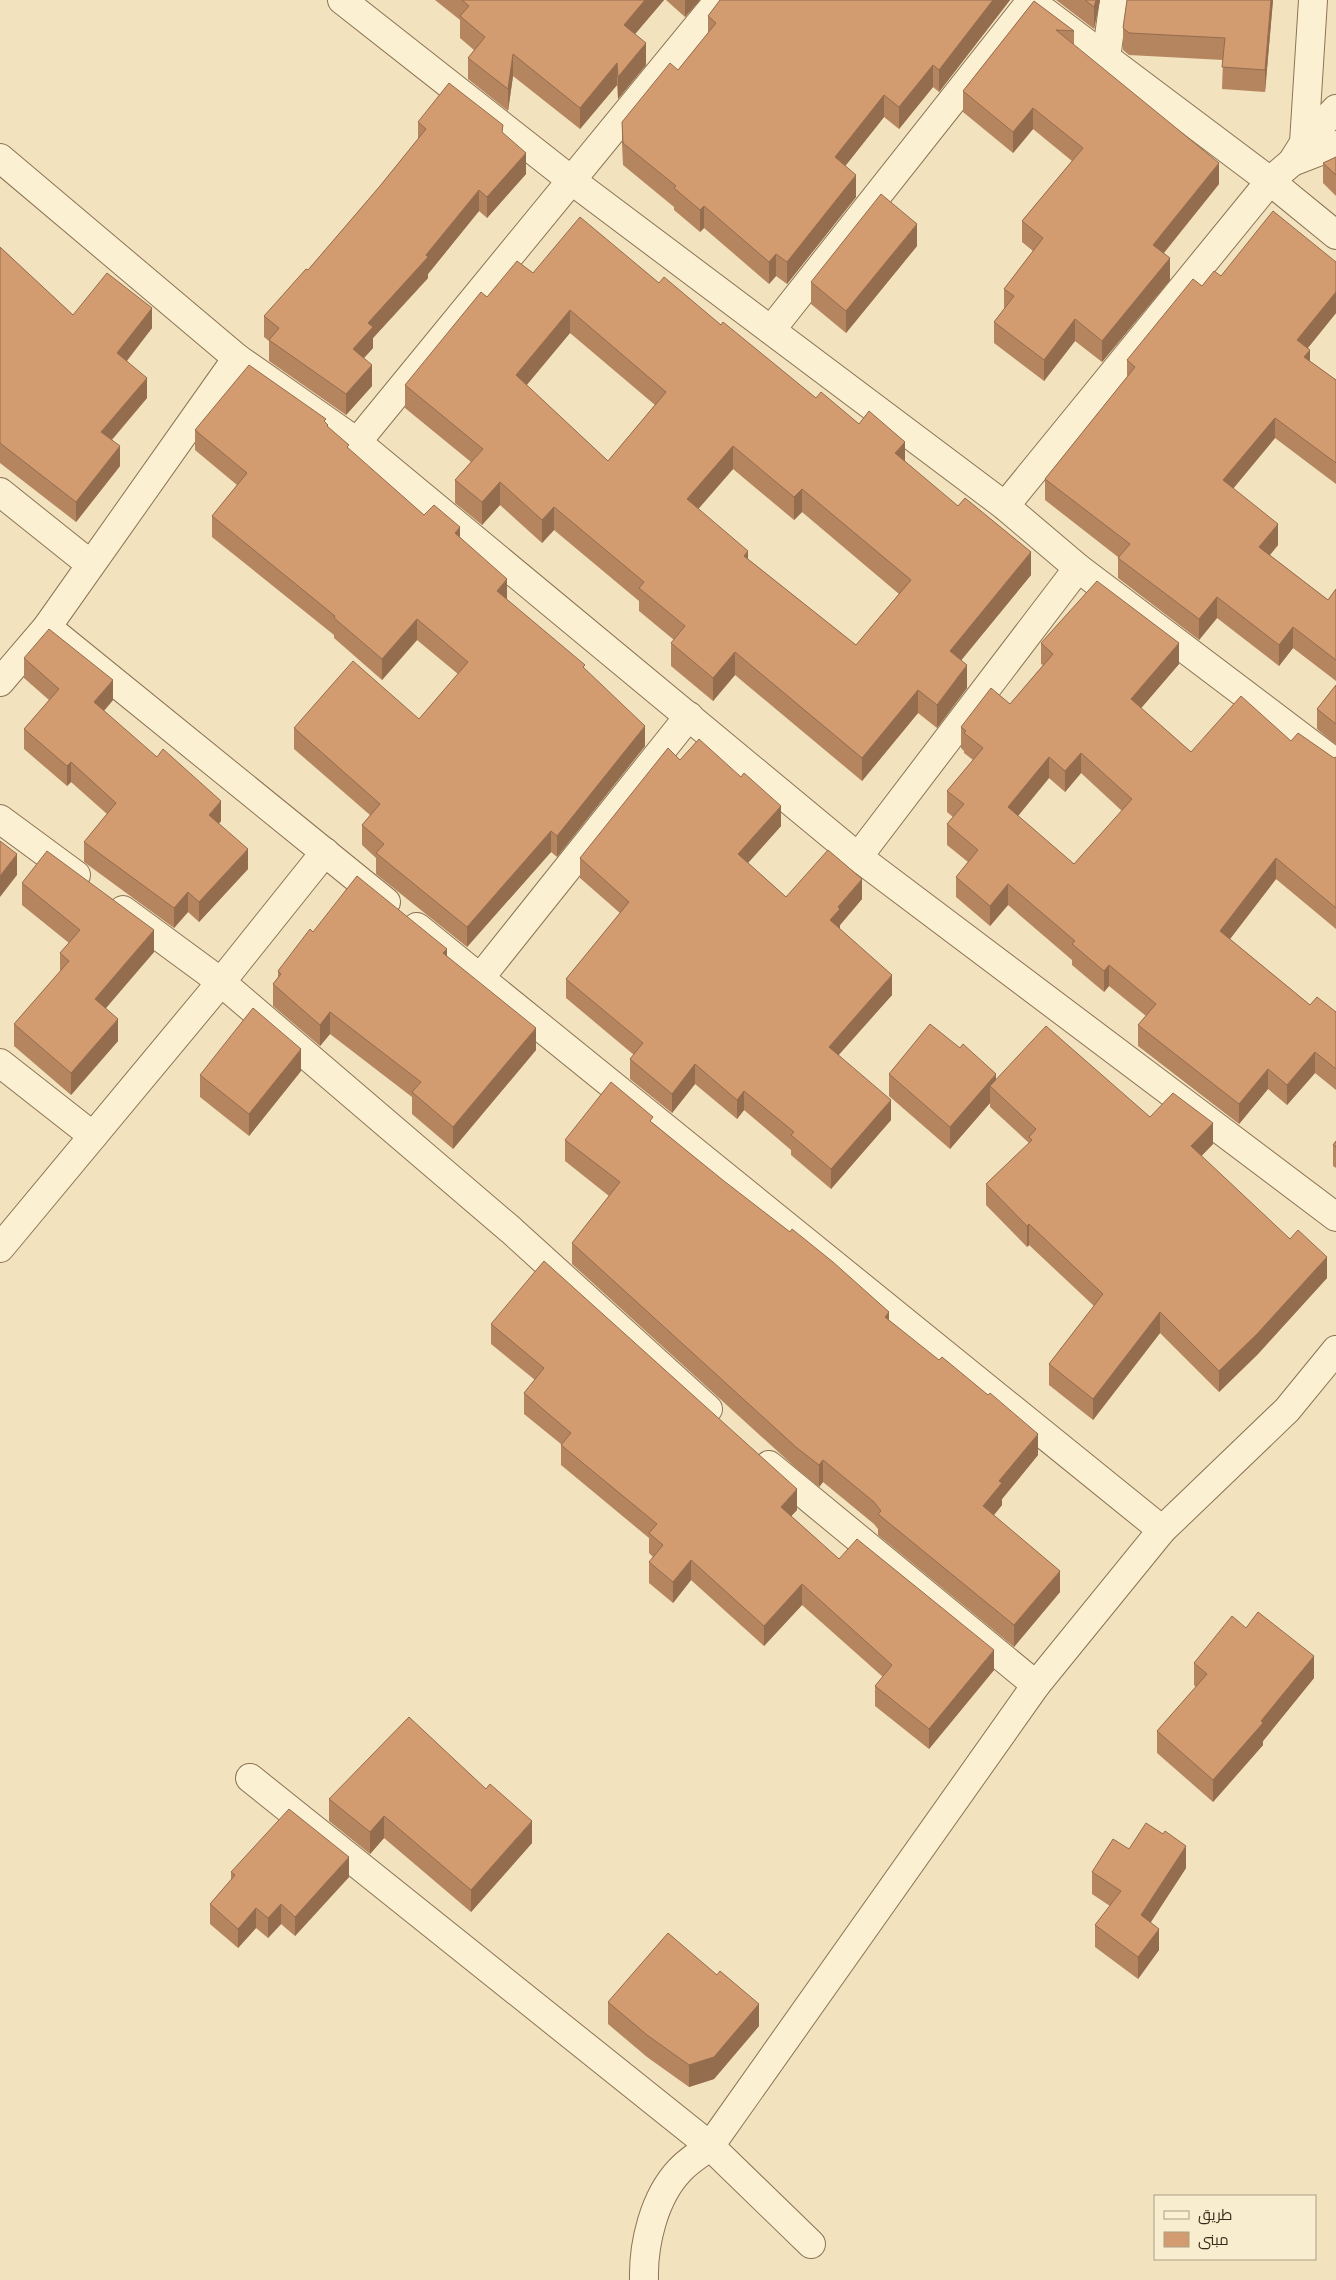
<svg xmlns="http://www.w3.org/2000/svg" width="1336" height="2280" font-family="'Zilla Slab',Cairo,serif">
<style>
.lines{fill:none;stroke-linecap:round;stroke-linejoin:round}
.minor-casing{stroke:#8c7355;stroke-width:30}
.minor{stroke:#fcf0d2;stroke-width:28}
.wall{fill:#b58560;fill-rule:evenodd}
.shaded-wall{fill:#946c4e}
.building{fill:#d39b70;stroke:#946c4e;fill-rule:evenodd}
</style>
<rect width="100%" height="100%" fill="#f2e3be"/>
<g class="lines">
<defs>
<g id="minor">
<polyline points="342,0 571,180 1005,506 1078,568 1336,763"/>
<polyline points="1045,12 1270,181 1336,235"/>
<polyline points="1106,58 1114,0"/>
<polyline points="1304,143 1313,0"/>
<polyline points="0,158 237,358 357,442 858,857 1336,1217"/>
<polyline points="1292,162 1336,145"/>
<polyline points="771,330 1031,1"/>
<polyline points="357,442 719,0"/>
<polyline points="0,492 90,564"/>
<polyline points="1005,506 1270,181 1292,162 1304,143 1336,109"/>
<polyline points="47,627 386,902"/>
<polyline points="0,682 47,627 237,358"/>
<polyline points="0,819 76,875"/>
<polyline points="858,857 1078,568"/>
<polyline points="123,910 221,982 511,1230 708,1409"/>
<polyline points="417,927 1162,1530"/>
<polyline points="480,978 689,716"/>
<polyline points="0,1063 93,1136"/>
<polyline points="0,1248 221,982 325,852"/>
<polyline points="769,1465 1036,1685"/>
<polyline points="250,1778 710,2146 811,2244"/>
<path d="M644,2280C643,2244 654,2197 680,2170C688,2161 700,2154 710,2146L1036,1685L1162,1530L1287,1410L1336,1350"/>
</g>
</defs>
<use href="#minor" class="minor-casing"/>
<use href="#minor" class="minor"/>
</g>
<g class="wall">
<polygon points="435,0 664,0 635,34 646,65 618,99 617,85 580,129 513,76 508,111 468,79 468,58 474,50 460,38 460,20"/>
<polygon points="666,0 700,0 685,17"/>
<polygon points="1010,0 939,92 933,87 899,129 884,117 845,166 856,197 787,284 776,276 769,284 704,228 700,232 674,210 674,207 623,165 622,144 622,122 678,70 708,33 708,16"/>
<polygon points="1056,0 1100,0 1094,29"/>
<polygon points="1127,0 1273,0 1265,92 1222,89 1223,60 1129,55 1123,50 1123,28"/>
<polygon points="1034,1 1074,31 1074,45 1219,184 1164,253 1170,280 1102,362 1075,341 1044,381 994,343 994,322 1004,309 1004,289 1033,251 1022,242 1022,221 1072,161 1033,129 1013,153 963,112 963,91"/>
<polygon points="418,122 503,133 526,174 487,218 479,211 428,274 428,278 373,338 373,348 364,358 372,386 346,415 269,361 269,341 264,337 264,316 308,270 380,186 418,139"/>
<polygon points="1336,157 1336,196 1323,183 1323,163"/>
<polygon points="917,246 846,333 811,304 811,282"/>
<polygon points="0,247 73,315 152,328 127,361 147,398 112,440 120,466 76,522 0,463"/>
<polygon points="1336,262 1336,313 1308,348 1310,361 1336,380 1336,484 1275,438 1233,488 1278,545 1270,555 1328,600 1336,589 1336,681 1293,648 1279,666 1217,618 1199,640 1118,578 1118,557 1045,500 1045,479 1127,377 1127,360 1202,286 1221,276"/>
<path d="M533,273L659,283L721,325L816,398L859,424L905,461L1031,575L961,660L967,688L937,728L918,713L862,781L735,675L713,701L671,666V643L674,640L639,611V601L554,530L542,543L500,505L482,525L455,503V480L471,462L405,408V385L487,297ZM570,333L655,405L608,461L526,385ZM733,469L794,520L802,512L899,594L856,645L748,559L698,509Z"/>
<polygon points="326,423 328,427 349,450 424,515 460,537 507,600 585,669 645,746 557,857 551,852 467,947 376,874 376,858 362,845 362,825 370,815 294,749 294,728 419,719 458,674 417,640 382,680 334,638 334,635 212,537 212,516 237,485 195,450 195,430"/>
<path d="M1041,643L1179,664L1141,708L1191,752L1291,741L1334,758L1336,757V929L1276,879L1230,939L1310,1005L1336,1012V1090L1315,1073L1287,1105L1268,1089L1239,1124L1138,1046V1025L1146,1016L1109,986L1104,992L1072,965V960L1008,905L990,926L956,897V877L968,862L947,845V824L953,817L947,812V791L973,760L964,753V751L961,748V727L1010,704L1043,665L1041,664ZM1081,773L1122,811L1074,864L1018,816L1049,778L1065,792Z"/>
<polygon points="24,658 113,700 104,711 221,821 219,823 248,869 199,922 188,912 174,928 84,862 84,842 107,814 71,782 67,786 24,749 24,729 49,700 24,678"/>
<polygon points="1336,685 1336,745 1317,729 1317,709"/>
<polygon points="680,760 781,826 748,863 786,897 862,899 840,925 840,929 892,995 838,1055 891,1120 831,1189 791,1155 791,1150 744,1110 737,1119 695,1084 672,1113 630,1079 630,1059 634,1055 566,998 566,979 620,913 580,878 580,858"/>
<polygon points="22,883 154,952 105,1008 118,1041 71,1095 14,1046 14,1024 60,972 60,953 69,943 22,905"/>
<polygon points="313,932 447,956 536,1050 453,1149 412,1114 412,1097 330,1034 320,1046 273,1006 273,984 278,977 278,971"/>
<polygon points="960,1048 996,1080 1150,1117 1213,1144 1201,1156 1327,1278 1258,1354 1219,1392 1160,1333 1093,1420 1049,1385 1049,1364 1094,1306 1029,1245 1027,1247 986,1205 986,1184 1029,1143 990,1107 990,1103 950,1149 889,1096 889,1074"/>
<polygon points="301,1071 249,1136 200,1097 200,1075"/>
<polygon points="653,1123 889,1320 1038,1455 1002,1499 1002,1505 994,1515 1060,1592 1014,1647 878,1535 878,1529 874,1524 823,1482 819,1487 797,1469 572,1264 572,1243 609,1196 565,1161 565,1140"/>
<polygon points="1336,1141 1336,1168 1333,1166 1333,1145"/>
<polygon points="491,1324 797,1510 791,1516 839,1559 994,1670 929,1749 875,1706 875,1686 883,1677 802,1605 764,1646 691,1580 673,1603 649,1583 649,1562 653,1557 649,1553 649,1538 561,1465 561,1444 524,1414 524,1393 535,1380 491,1344"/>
<polygon points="1194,1663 1314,1678 1263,1741 1263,1745 1213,1802 1157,1753 1157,1731 1196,1687 1194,1685"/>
<polygon points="329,1799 532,1843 471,1912 384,1838 370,1854 329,1821"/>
<polygon points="1129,1849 1186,1868 1151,1922 1159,1950 1138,1979 1095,1947 1095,1925 1110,1906 1092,1894 1092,1872"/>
<polygon points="231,1872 349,1877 295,1936 281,1924 268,1938 256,1928 238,1948 210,1924 210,1904 231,1880"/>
<polygon points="608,2002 759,2026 714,2079 689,2087 647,2057 608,2024"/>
</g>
<g class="shaded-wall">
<polygon points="645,0 664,0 624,47 624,25"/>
<polygon points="685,0 700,0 685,17"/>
<polygon points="993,0 1010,0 939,92 939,70"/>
<polygon points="1096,0 1100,0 1094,29 1094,7"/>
<polygon points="1271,0 1273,0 1265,92 1265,70"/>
<polygon points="646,43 646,65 618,99 618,77"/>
<polygon points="513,54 513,76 508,111 508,89"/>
<polygon points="617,63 617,85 580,129 580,108"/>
<polygon points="933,65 933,87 899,129 899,107"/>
<polygon points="884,95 884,117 835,179 835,157"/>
<polygon points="1033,108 1033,129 1013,153 1013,132"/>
<polygon points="526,153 526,174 487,218 487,197"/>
<polygon points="1219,163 1219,184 1153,266 1153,245"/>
<polygon points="856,175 856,197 787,284 787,262"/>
<polygon points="479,190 479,211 428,274 428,278 373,338 373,348 353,370 353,349 368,323 426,255"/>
<polygon points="704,206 704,228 700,232 700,210"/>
<polygon points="917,224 917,246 846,333 846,311"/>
<polygon points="776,254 776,276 769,284 769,262"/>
<polygon points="1170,258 1170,280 1102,362 1102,341"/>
<polygon points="1336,292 1336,313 1297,361 1297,340"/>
<polygon points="152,308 152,328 117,373 117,353"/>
<polygon points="570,310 570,333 516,398 516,375"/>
<polygon points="1075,319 1075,341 1044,381 1044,360"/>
<polygon points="1310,350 1310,371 1304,357"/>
<polygon points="372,365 372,386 346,415 346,394"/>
<polygon points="147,378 147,398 101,452 101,432"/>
<polygon points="1275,418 1275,438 1223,501 1223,480"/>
<polygon points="905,442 905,465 895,453"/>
<polygon points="120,446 120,466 76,522 76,502"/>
<polygon points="733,446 733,469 687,522 687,499"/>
<polygon points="500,482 500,505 482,525 482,502"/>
<polygon points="802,489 802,512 794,520 794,497"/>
<polygon points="554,507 554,530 542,543 542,520"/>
<polygon points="1278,524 1278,545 1259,568 1259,547"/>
<polygon points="460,527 460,548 455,533"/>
<polygon points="748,551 748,574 744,556"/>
<polygon points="1031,552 1031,575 950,674 950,651"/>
<polygon points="507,579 507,600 497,591"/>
<polygon points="1217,597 1217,618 1199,640 1199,619"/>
<polygon points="417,619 417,640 382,680 382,659"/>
<polygon points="1293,627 1293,648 1279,666 1279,645"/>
<polygon points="1179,643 1179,664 1131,720 1131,699"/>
<polygon points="735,652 735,675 713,701 713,678"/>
<polygon points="967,665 967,688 937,728 937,705"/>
<polygon points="113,680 113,700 94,722 94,702"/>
<polygon points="918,690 918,713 862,781 862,758"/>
<polygon points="645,726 645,746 557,857 557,836"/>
<polygon points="1081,753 1081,773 1065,792 1065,771"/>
<polygon points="1049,757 1049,778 1008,828 1008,807"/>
<polygon points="71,762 71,782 67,786 67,766"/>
<polygon points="221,801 221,821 209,835 209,815"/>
<polygon points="781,806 781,826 738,874 738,854"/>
<polygon points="551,831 551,852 467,947 467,927"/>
<polygon points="248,849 248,869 199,922 199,902"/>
<polygon points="17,854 17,875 0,897 0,876"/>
<polygon points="1276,858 1276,879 1220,952 1220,931"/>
<polygon points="862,879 862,899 840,925 840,929 830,920 838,907"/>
<polygon points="1008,884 1008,905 990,926 990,906"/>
<polygon points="188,892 188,912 174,928 174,908"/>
<polygon points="154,930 154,952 95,1021 95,999"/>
<polygon points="447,949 447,971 443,953"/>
<polygon points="1109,965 1109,986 1104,992 1104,971"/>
<polygon points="892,975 892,995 829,1066 829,1047"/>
<polygon points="330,1012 330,1034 320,1046 320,1025"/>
<polygon points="118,1019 118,1041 71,1095 71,1073"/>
<polygon points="536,1028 536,1050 453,1149 453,1127"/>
<polygon points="301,1049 301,1071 249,1136 249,1114"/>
<polygon points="1315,1052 1315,1073 1287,1105 1287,1085"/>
<polygon points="695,1064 695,1084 672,1113 672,1094"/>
<polygon points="1268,1069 1268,1089 1239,1124 1239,1104"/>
<polygon points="996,1074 996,1092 990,1086 990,1103 950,1149 950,1127"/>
<polygon points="744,1091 744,1110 737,1119 737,1100"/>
<polygon points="891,1100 891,1120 831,1189 831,1169"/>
<polygon points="1213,1123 1213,1144 1191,1167 1191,1146"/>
<polygon points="1029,1224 1029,1245 1027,1247 1027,1226"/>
<polygon points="1327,1257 1327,1278 1258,1354 1219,1392 1219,1371"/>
<polygon points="889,1312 889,1334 885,1317"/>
<polygon points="1160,1312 1160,1333 1093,1420 1093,1399"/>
<polygon points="1038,1434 1038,1455 1002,1499 1002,1505 983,1528 983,1506 999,1481"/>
<polygon points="823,1460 823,1482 819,1487 819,1465"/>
<polygon points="797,1489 797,1510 781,1527 781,1507"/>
<polygon points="691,1560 691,1580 673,1603 673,1582"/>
<polygon points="1060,1571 1060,1592 1014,1647 1014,1625"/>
<polygon points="802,1584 802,1605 764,1646 764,1626"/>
<polygon points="994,1650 994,1670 929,1749 929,1729"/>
<polygon points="1314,1656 1314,1678 1263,1741 1263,1745 1213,1802 1213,1780"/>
<polygon points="384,1816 384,1838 370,1854 370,1832"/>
<polygon points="532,1821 532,1843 471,1912 471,1890"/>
<polygon points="1186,1846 1186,1868 1141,1937 1141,1915"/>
<polygon points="349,1857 349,1877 295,1936 295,1917"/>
<polygon points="281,1904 281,1924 268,1938 268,1918"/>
<polygon points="256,1908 256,1928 238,1948 238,1929"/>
<polygon points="1159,1929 1159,1950 1138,1979 1138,1957"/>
<polygon points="759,2004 759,2026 714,2079 689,2087 689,2065"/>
</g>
<g class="building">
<polygon points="462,0 645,0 624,25 646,43 618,77 617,63 580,108 513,54 508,89 468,58 485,37 460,16 469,6"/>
<polygon points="720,0 993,0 939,70 933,65 899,107 884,95 835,157 856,175 787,262 776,254 769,262 704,206 700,210 674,188 676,186 623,143 622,122 670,63 678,70 716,23 708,16"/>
<polygon points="1085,0 1096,0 1094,7"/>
<polygon points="1127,0 1271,0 1265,70 1222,67 1225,38 1129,33 1123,28"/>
<polygon points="1034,1 1074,31 1056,30 1219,163 1153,245 1170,258 1102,341 1075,319 1044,360 994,322 1014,296 1004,289 1043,238 1022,221 1083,148 1033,108 1013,132 963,91"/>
<polygon points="449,83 503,125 502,132 526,153 487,197 479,190 426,255 428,257 368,323 373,327 353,349 372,365 346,394 269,340 279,328 264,316 306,269 308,270 380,186 426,129 418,122"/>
<polygon points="1336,157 1336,175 1323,163"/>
<polygon points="881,194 917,224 846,311 811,282"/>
<polygon points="1273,211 1336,262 1336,292 1297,340 1310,350 1304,357 1336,380 1336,463 1275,418 1223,480 1278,524 1259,547 1328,600 1336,589 1336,660 1293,627 1279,645 1217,597 1199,619 1118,558 1130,544 1045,479 1135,367 1127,360 1193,279 1202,286 1214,271 1221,276"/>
<path d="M580,217L659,283L664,277L721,325L723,322L816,398L821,392L859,424L869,411L905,442L895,453L958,506L965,498L1031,552L950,651L967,665L937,705L918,690L862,758L735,652L713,678L671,643L685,626L639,588L644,582L554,507L542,520L500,482L482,502L455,480L483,449L405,385L481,292L487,297L517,261L533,273ZM570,310L666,392L608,461L516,375ZM733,446L794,497L802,489L911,580L856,645L744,556L748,551L687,499Z"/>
<polygon points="0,247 73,315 107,273 152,308 117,353 147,378 101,432 120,446 76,502 0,443"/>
<polygon points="249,365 326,419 324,421 328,425 327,426 349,445 347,447 424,515 434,505 460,527 455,533 507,579 497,591 585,665 583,667 645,726 557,836 551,831 467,927 376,853 384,844 362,825 380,804 294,728 353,661 419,719 468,662 417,619 382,659 334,618 335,616 212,516 247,473 195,430"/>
<path d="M1097,581L1179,643L1131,699L1191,752L1241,696L1291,741L1298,733L1334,758L1336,757V908L1276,858L1220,931L1310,1005L1317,997L1336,1012V1069L1315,1052L1287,1085L1268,1069L1239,1104L1138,1025L1156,1004L1109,965L1104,971L1072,944L1075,941L1008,884L990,906L956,877L978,850L947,824L964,804L947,791L983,748L964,733L966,731L961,727L991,688L1010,704L1053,654L1041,643ZM1081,753L1132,799L1074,864L1008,807L1049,757L1065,771Z"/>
<polygon points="49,629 113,680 94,702 157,757 163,749 221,801 209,815 248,849 199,902 188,892 174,908 84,842 116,803 71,762 67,766 24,729 59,689 24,658"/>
<polygon points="1336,685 1336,724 1317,709"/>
<polygon points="699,739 741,777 744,773 781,806 738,854 786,897 828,850 862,879 838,907 840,909 830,920 892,975 829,1047 891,1100 831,1169 791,1135 794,1132 744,1091 737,1100 695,1064 672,1094 630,1059 643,1043 566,979 629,902 580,858 668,748 680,760"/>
<polygon points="0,841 17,854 0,876"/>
<polygon points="47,851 154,930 95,999 118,1019 71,1073 14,1024 69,961 60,953 80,930 22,883"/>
<polygon points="357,876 447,949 443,953 536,1028 453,1127 412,1092 421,1082 330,1012 320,1025 273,984 281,974 278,971 310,929 313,932"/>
<polygon points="253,1008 301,1049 249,1114 200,1075"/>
<polygon points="930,1024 960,1048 963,1044 996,1074 950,1127 889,1074"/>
<polygon points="1046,1026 1150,1117 1173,1093 1213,1123 1191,1146 1290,1239 1298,1230 1327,1257 1258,1333 1219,1371 1160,1312 1093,1399 1049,1364 1103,1294 1029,1224 1027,1226 986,1184 1032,1140 1029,1137 1036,1129 990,1086"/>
<polygon points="611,1082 653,1117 650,1121 724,1181 790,1232 792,1229 833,1262 889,1312 885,1317 939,1360 942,1357 988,1395 990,1393 1038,1434 999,1481 1002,1483 983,1506 1060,1571 1014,1625 878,1514 881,1511 874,1502 823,1460 819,1465 797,1448 572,1243 620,1182 565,1140"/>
<polygon points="1336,1141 1336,1147 1333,1145"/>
<polygon points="544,1261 797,1489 781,1507 839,1559 857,1539 994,1650 929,1729 875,1686 892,1665 802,1584 764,1626 691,1560 673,1582 649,1562 663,1545 649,1533 657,1524 561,1445 571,1433 524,1393 544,1368 491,1324"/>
<polygon points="1258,1612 1314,1656 1261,1721 1263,1723 1213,1780 1157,1731 1207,1674 1194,1663 1232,1616 1246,1628"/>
<polygon points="409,1717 486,1789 490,1784 532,1821 471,1890 384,1816 370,1832 329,1799"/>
<polygon points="289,1809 349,1857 295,1917 281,1904 268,1918 256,1908 238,1929 210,1904 235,1875 231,1872"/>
<polygon points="1146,1823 1163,1834 1165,1831 1186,1846 1141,1915 1159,1929 1138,1957 1095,1925 1121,1891 1092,1872 1113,1839 1129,1849"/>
<polygon points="668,1933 717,1975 720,1971 759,2004 714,2057 689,2065 647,2035 608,2002"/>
</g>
<rect x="1154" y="2195" width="162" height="65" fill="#f8edce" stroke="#ac9f86"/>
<rect x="1164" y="2211" width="25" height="8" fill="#fcf0d2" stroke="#ac9f86"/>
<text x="1198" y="2220" font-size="15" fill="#392a1b">طريق</text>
<rect x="1164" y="2232" width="25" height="15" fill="#d39b70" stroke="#ac9f86"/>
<text x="1198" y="2245" font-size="15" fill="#392a1b">مبنى</text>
</svg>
